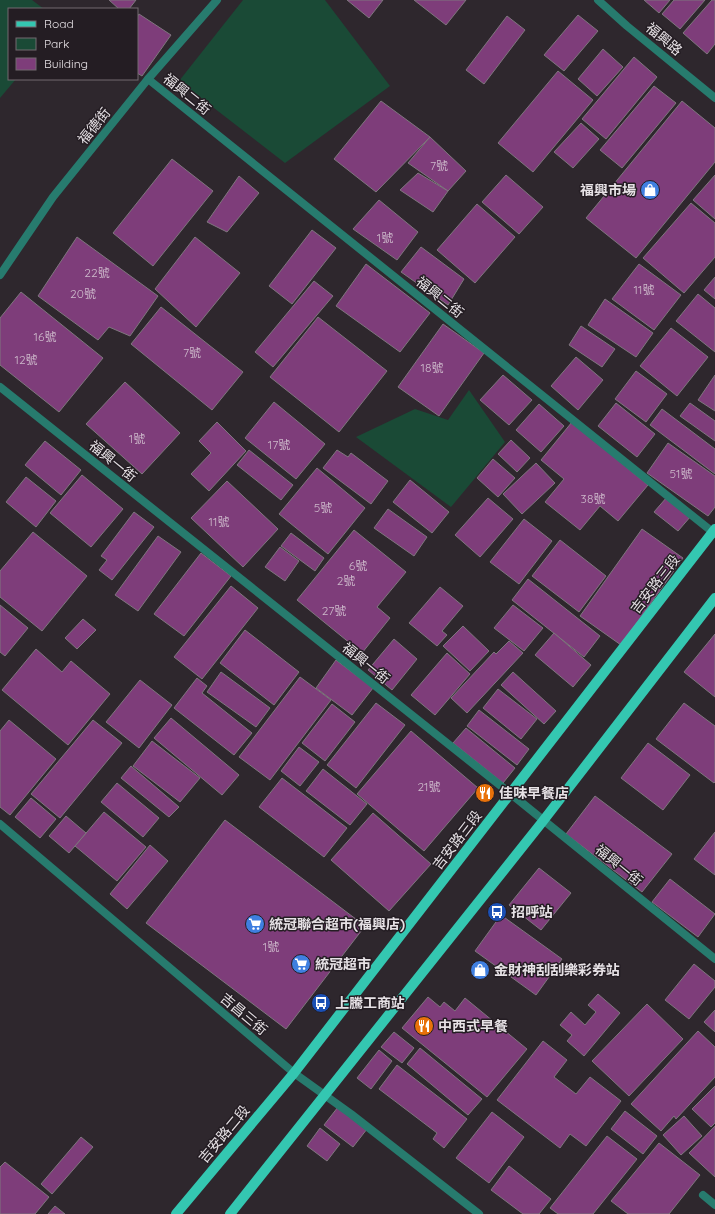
<svg xmlns="http://www.w3.org/2000/svg" width="715" height="1214" font-family="Quicksand,'Noto Sans TC',sans-serif">
<style>
.green{fill:#1a4a36}
.building{fill:#7e3d7a;stroke:#7f767e}
.lines{fill:none;stroke-linecap:round;stroke-linejoin:round}
.service{stroke:#277b6e;stroke-width:8}
.minor{stroke:#277b6e;stroke-width:8}
.tertiary{stroke:#277b6e;stroke-width:8}
.primary{stroke:#34c7b1;stroke-width:10}
.labels{text-anchor:middle;dominant-baseline:central;stroke-width:3;stroke-linejoin:round;paint-order:stroke}
.number-label{font-size:12px;fill:#ccb8ca}
.street-label{font-size:14px;fill:#e6e1e5;stroke:#241d23}
.poi-label{font-size:14px;font-weight:bold;fill:#e6e1e5;stroke:#241d23;text-anchor:start}
</style>
<rect width="100%" height="100%" fill="#2e272d"/>
<g class="green">
<polygon points="0,0 32,0 44,9 9,9 9,79 16,79 0,98"/>
<polygon points="243,0 325,0 390,86 285,163 179,81"/>
<polygon points="469,390 505,442 451,507 356,437 415,409 448,420"/>
</g>
<g class="building">
<polygon points="109,0 136,0 129,9 119,9"/>
<polygon points="347,0 383,0 369,18"/>
<polygon points="414,0 466,0 446,25"/>
<polygon points="644,0 670,0 659,13"/>
<polygon points="674,0 705,0 680,29 662,14"/>
<polygon points="712,0 715,0 715,44 707,54 683,33"/>
<polygon points="139,14 171,35 142,76 137,73 137,17"/>
<polygon points="578,15 598,31 564,71 544,55"/>
<polygon points="507,16 525,30 484,84 466,70"/>
<polygon points="603,49 623,67 597,96 578,79"/>
<polygon points="634,57 657,77 606,139 582,119"/>
<polygon points="558,71 593,100 533,172 498,143"/>
<polygon points="654,86 676,103 622,168 600,150"/>
<polygon points="381,101 430,137 376,192 334,159"/>
<polygon points="682,101 715,128 715,162 636,258 586,218"/>
<polygon points="581,123 599,139 573,168 554,152"/>
<polygon points="430,137 466,171 448,191 408,163"/>
<polygon points="172,159 213,191 153,266 113,233"/>
<polygon points="418,173 448,191 433,212 400,190"/>
<polygon points="506,175 543,207 519,234 482,202"/>
<polygon points="715,175 715,219 693,200"/>
<polygon points="239,176 259,193 227,232 207,222"/>
<polygon points="379,200 418,232 397,260 353,229"/>
<polygon points="691,203 715,223 715,257 684,293 643,258"/>
<polygon points="477,204 515,237 475,283 437,250"/>
<polygon points="312,230 336,248 292,304 269,286"/>
<polygon points="77,237 158,296 130,336 109,327 98,340 38,296"/>
<polygon points="195,237 240,273 196,327 155,289"/>
<polygon points="421,247 464,279 448,305 401,272"/>
<polygon points="366,264 430,313 400,352 336,306"/>
<polygon points="639,264 681,295 654,330 612,299"/>
<polygon points="715,277 715,299 704,290"/>
<polygon points="314,281 333,296 273,367 255,352"/>
<polygon points="21,292 103,358 59,412 0,365 0,318"/>
<polygon points="698,294 715,308 715,352 676,321"/>
<polygon points="605,299 653,333 636,357 588,325"/>
<polygon points="161,307 243,372 212,410 131,344"/>
<polygon points="318,317 387,371 339,432 270,377"/>
<polygon points="443,324 484,353 439,416 398,387"/>
<polygon points="581,326 615,349 602,367 569,345"/>
<polygon points="671,328 708,357 677,396 640,366"/>
<polygon points="576,357 603,380 578,410 551,386"/>
<polygon points="636,371 667,394 646,422 615,399"/>
<polygon points="503,375 532,400 509,425 480,400"/>
<polygon points="715,375 715,411 698,400"/>
<polygon points="125,382 180,433 142,474 86,424"/>
<polygon points="274,402 325,444 296,479 245,438"/>
<polygon points="616,403 655,434 637,457 598,426"/>
<polygon points="690,403 715,421 715,441 680,416"/>
<polygon points="539,404 564,426 541,452 516,430"/>
<polygon points="662,409 715,449 715,474 650,425"/>
<polygon points="217,422 246,451 209,491 191,474 211,453 199,441"/>
<polygon points="572,422 648,485 618,521 600,506 580,530 545,502 564,479 541,460"/>
<polygon points="511,440 530,458 517,472 498,454"/>
<polygon points="45,441 81,470 61,495 25,465"/>
<polygon points="668,443 715,476 715,507 708,516 647,473"/>
<polygon points="249,450 293,485 281,500 237,465"/>
<polygon points="337,450 348,457 351,453 388,481 371,504 323,468"/>
<polygon points="493,459 515,478 498,497 477,478"/>
<polygon points="536,463 555,483 522,514 503,494"/>
<polygon points="317,468 365,508 328,554 279,514"/>
<polygon points="82,475 123,509 91,547 50,513"/>
<polygon points="26,477 56,501 36,527 6,502"/>
<polygon points="410,480 449,512 432,533 393,502"/>
<polygon points="227,481 278,529 243,567 191,518"/>
<polygon points="667,497 691,516 678,531 654,512"/>
<polygon points="488,498 513,519 480,557 455,535"/>
<polygon points="388,509 427,537 414,556 374,528"/>
<polygon points="134,512 154,527 112,580 99,570 107,560 101,556"/>
<polygon points="524,519 552,541 519,584 490,562"/>
<polygon points="642,529 683,558 621,645 580,616"/>
<polygon points="354,530 406,572 377,607 390,618 362,653 297,600"/>
<polygon points="33,532 87,576 42,631 0,597 0,571"/>
<polygon points="291,533 324,558 315,571 281,546"/>
<polygon points="158,536 181,552 138,611 115,595"/>
<polygon points="560,540 606,576 579,612 532,576"/>
<polygon points="280,547 299,561 285,581 265,567"/>
<polygon points="201,553 231,576 184,636 154,614"/>
<polygon points="528,579 600,636 584,657 512,600"/>
<polygon points="231,586 258,608 202,679 174,657"/>
<polygon points="440,587 463,606 442,631 447,635 437,646 409,623"/>
<polygon points="0,605 28,628 5,656 0,652"/>
<polygon points="513,605 543,628 524,651 494,628"/>
<polygon points="83,619 96,630 77,649 65,638"/>
<polygon points="463,626 489,651 470,671 443,646"/>
<polygon points="245,630 299,672 274,705 220,663"/>
<polygon points="554,633 591,665 573,687 535,655"/>
<polygon points="715,634 715,697 684,672"/>
<polygon points="394,639 417,659 392,690 368,670"/>
<polygon points="509,641 523,653 467,713 451,698 494,652 496,654"/>
<polygon points="36,649 62,672 71,661 110,694 68,745 2,690"/>
<polygon points="447,653 470,674 435,715 411,695"/>
<polygon points="336,660 373,688 352,715 316,688"/>
<polygon points="221,672 270,708 256,727 207,692"/>
<polygon points="513,672 556,711 544,724 501,685"/>
<polygon points="300,677 331,700 270,780 239,757"/>
<polygon points="197,678 207,686 202,693 252,733 234,755 174,708"/>
<polygon points="140,680 172,705 139,748 106,722"/>
<polygon points="498,689 537,719 521,739 483,708"/>
<polygon points="376,703 405,725 356,788 327,765"/>
<polygon points="684,703 715,726 715,782 714,783 656,739"/>
<polygon points="332,704 355,722 325,761 302,743"/>
<polygon points="479,710 529,749 517,765 467,726"/>
<polygon points="171,718 239,775 222,795 154,738"/>
<polygon points="9,720 56,759 10,815 0,807 0,731"/>
<polygon points="93,720 122,743 60,818 31,794"/>
<polygon points="466,728 515,768 503,783 453,743"/>
<polygon points="411,731 478,788 424,851 357,794"/>
<polygon points="152,741 200,778 180,802 133,766"/>
<polygon points="648,743 690,775 663,810 621,778"/>
<polygon points="299,747 319,762 300,786 281,771"/>
<polygon points="131,766 179,807 169,817 121,778"/>
<polygon points="323,769 367,804 350,825 306,791"/>
<polygon points="282,778 347,828 324,857 259,807"/>
<polygon points="117,783 159,818 143,837 101,802"/>
<polygon points="595,796 672,854 642,892 566,834"/>
<polygon points="31,798 56,819 40,838 15,817"/>
<polygon points="104,812 146,847 117,881 75,846"/>
<polygon points="373,813 431,864 389,911 331,860"/>
<polygon points="66,816 86,833 69,853 49,836"/>
<polygon points="225,820 365,926 286,1029 146,923"/>
<polygon points="715,832 715,875 694,859"/>
<polygon points="150,845 168,861 127,909 110,894"/>
<polygon points="539,868 571,893 541,930 509,905"/>
<polygon points="670,879 715,914 698,937 652,902"/>
<polygon points="501,915 562,959 536,995 475,951"/>
<polygon points="694,964 715,981 715,987 689,1019 665,1000"/>
<polygon points="598,994 620,1013 584,1056 567,1041 572,1035 560,1025 571,1012 585,1025 596,1012 588,1005"/>
<polygon points="428,997 440,1007 444,1002 455,1011 465,998 527,1049 487,1097 402,1028"/>
<polygon points="647,1004 683,1039 629,1096 592,1061"/>
<polygon points="715,1010 715,1032 704,1022"/>
<polygon points="698,1031 715,1047 715,1077 676,1119 674,1116 661,1131 631,1104"/>
<polygon points="394,1032 414,1048 402,1063 381,1047"/>
<polygon points="543,1041 567,1060 554,1077 576,1094 590,1077 621,1101 586,1146 570,1134 560,1148 497,1100"/>
<polygon points="420,1048 482,1099 468,1115 407,1064"/>
<polygon points="379,1050 392,1061 371,1089 357,1078"/>
<polygon points="397,1065 467,1119 444,1148 433,1139 437,1133 379,1089"/>
<polygon points="715,1086 715,1123 711,1127 692,1109"/>
<polygon points="338,1107 367,1129 353,1147 324,1125"/>
<polygon points="625,1111 657,1136 643,1154 611,1129"/>
<polygon points="492,1112 524,1137 489,1183 456,1158"/>
<polygon points="684,1116 702,1136 681,1155 663,1135"/>
<polygon points="715,1126 715,1177 689,1153"/>
<polygon points="320,1128 340,1144 327,1161 307,1146"/>
<polygon points="607,1136 637,1159 593,1214 558,1214 550,1208"/>
<polygon points="81,1137 93,1147 52,1194 41,1184"/>
<polygon points="659,1143 700,1175 669,1214 628,1214 611,1201"/>
<polygon points="5,1162 49,1197 35,1214 0,1214 0,1167"/>
<polygon points="509,1166 551,1199 539,1214 523,1214 491,1190"/>
<polygon points="55,1206 65,1214 48,1214"/>
</g>
<g class="lines">
<polyline class="service" points="703,1195 715,1205"/>
<g class="minor">
<polyline points="148,79 715,534"/>
<polyline points="0,275 53,197 148,79 217,0"/>
<polyline points="0,387 511,794 715,959"/>
<polyline points="0,824 294,1073 351,1114 479,1214"/>
</g>
<polyline class="tertiary" points="598,0 627,26 715,98"/>
<g class="primary">
<polyline points="176,1214 294,1073 715,529"/>
<polyline points="230,1214 543,821 715,598"/>
</g>
</g>
<defs>
<symbol id="shop-disc" viewBox="-11 -11 22 22"><circle r="9.5" fill="#3f7fe0" stroke="#241d23"/><path d="M-5-2.5h2.3a2.7 3.5 0 0 1 5.4 0H5L5.5 6h-11ZM-1.5-2.5h3a1.5 2.3 0 0 0-3 0Z" fill="#fff"/></symbol>
<symbol id="restaurant-disc" viewBox="-11 -11 22 22"><circle r="9.5" fill="#e8710a" stroke="#241d23"/><path d="M-5-6h1v4h1v-4h1v4h1v-4h1v5L-1.5 .5V6h-2V.5L-5-1ZM5-6V6H3V1.5H1.5Q1.5-4 5-6Z" fill="#fff"/></symbol>
<symbol id="bus-disc" viewBox="-11 -11 22 22"><circle r="9.5" fill="#1a4fb4" stroke="#241d23"/><path d="M-5-6H5V4H4V6H2V4H-2V6H-4V4H-5ZM-3.5-4V0h7V-4ZM-3.5 1.2v1.5H-2V1.2ZM2 1.2v1.5H3.5V1.2Z" fill="#fff"/></symbol>
<symbol id="supermarket-disc" viewBox="-11 -11 22 22"><circle r="9.5" fill="#3f7fe0" stroke="#241d23"/><path d="M-6-5.5h2.5l.6 2H6L4.5 2H-2.5L-4.4-4H-6ZM-1.5 3.2a1.3 1.3 0 1 0 .1 0ZM3 3.2a1.3 1.3 0 1 0 .1 0Z" fill="#fff"/></symbol>
</defs>
<g fill-rule="evenodd">
<use href="#shop-disc" x="639" y="179" width="22" height="22"/>
<use href="#restaurant-disc" x="474" y="782" width="22" height="22"/>
<use href="#bus-disc" x="486" y="901" width="22" height="22"/>
<use href="#supermarket-disc" x="244" y="913" width="22" height="22"/>
<use href="#supermarket-disc" x="290" y="953" width="22" height="22"/>
<use href="#shop-disc" x="469" y="959" width="22" height="22"/>
<use href="#bus-disc" x="310" y="992" width="22" height="22"/>
<use href="#restaurant-disc" x="413" y="1015" width="22" height="22"/>
</g>
<g class="labels">
<g class="number-label">
<text x="439" y="165">7號</text>
<text x="385" y="237">1號</text>
<text x="97" y="272">22號</text>
<text x="644" y="289">11號</text>
<text x="83" y="293">20號</text>
<text x="45" y="336">16號</text>
<text x="192" y="352">7號</text>
<text x="26" y="359">12號</text>
<text x="432" y="367">18號</text>
<text x="137" y="438">1號</text>
<text x="279" y="444">17號</text>
<text x="681" y="473">51號</text>
<text x="593" y="498">38號</text>
<text x="323" y="507">5號</text>
<text x="219" y="521">11號</text>
<text x="358" y="565">6號</text>
<text x="346" y="580">2號</text>
<text x="334" y="610">27號</text>
<text x="429" y="786">21號</text>
<text x="271" y="946">1號</text>
</g>
<g class="street-label">
<text transform="translate(664 39) rotate(40)">福興路</text>
<text transform="translate(187 94) rotate(39)">福興二街</text>
<text transform="translate(94 126) rotate(-51)">福德街</text>
<text transform="translate(440 297) rotate(39)">福興二街</text>
<text transform="translate(113 461) rotate(39)">福興一街</text>
<text transform="translate(655 584) rotate(-52)">吉安路三段</text>
<text transform="translate(366 663) rotate(39)">福興一街</text>
<text transform="translate(457 840) rotate(-52)">吉安路三段</text>
<text transform="translate(619 865) rotate(39)">福興一街</text>
<text transform="translate(244 1014) rotate(40)">吉昌三街</text>
<text transform="translate(224 1134) rotate(-50)">吉安路二段</text>
</g>
<g class="poi-label">
<text x="636" y="190" text-anchor="end">福興市場</text>
<text x="499" y="793">佳味早餐店</text>
<text x="511" y="912">招呼站</text>
<text x="269" y="924">統冠聯合超市(福興店)</text>
<text x="315" y="964">統冠超市</text>
<text x="494" y="970">金財神刮刮樂彩券站</text>
<text x="335" y="1003">上騰工商站</text>
<text x="438" y="1026">中西式早餐</text>
</g>
</g>
<rect x="8" y="8" width="130" height="72" fill="#241d23" stroke="#726b71"/>
<rect x="16" y="21" width="20" height="6" fill="#34c7b1" stroke="#726b71"/>
<text x="44" y="28" font-size="12" fill="#e6e1e5">Road</text>
<rect x="16" y="38" width="20" height="12" fill="#1a4a36" stroke="#726b71"/>
<text x="44" y="48" font-size="12" fill="#e6e1e5">Park</text>
<rect x="16" y="58" width="20" height="12" fill="#7e3d7a" stroke="#726b71"/>
<text x="44" y="68" font-size="12" fill="#e6e1e5">Building</text>
</svg>
